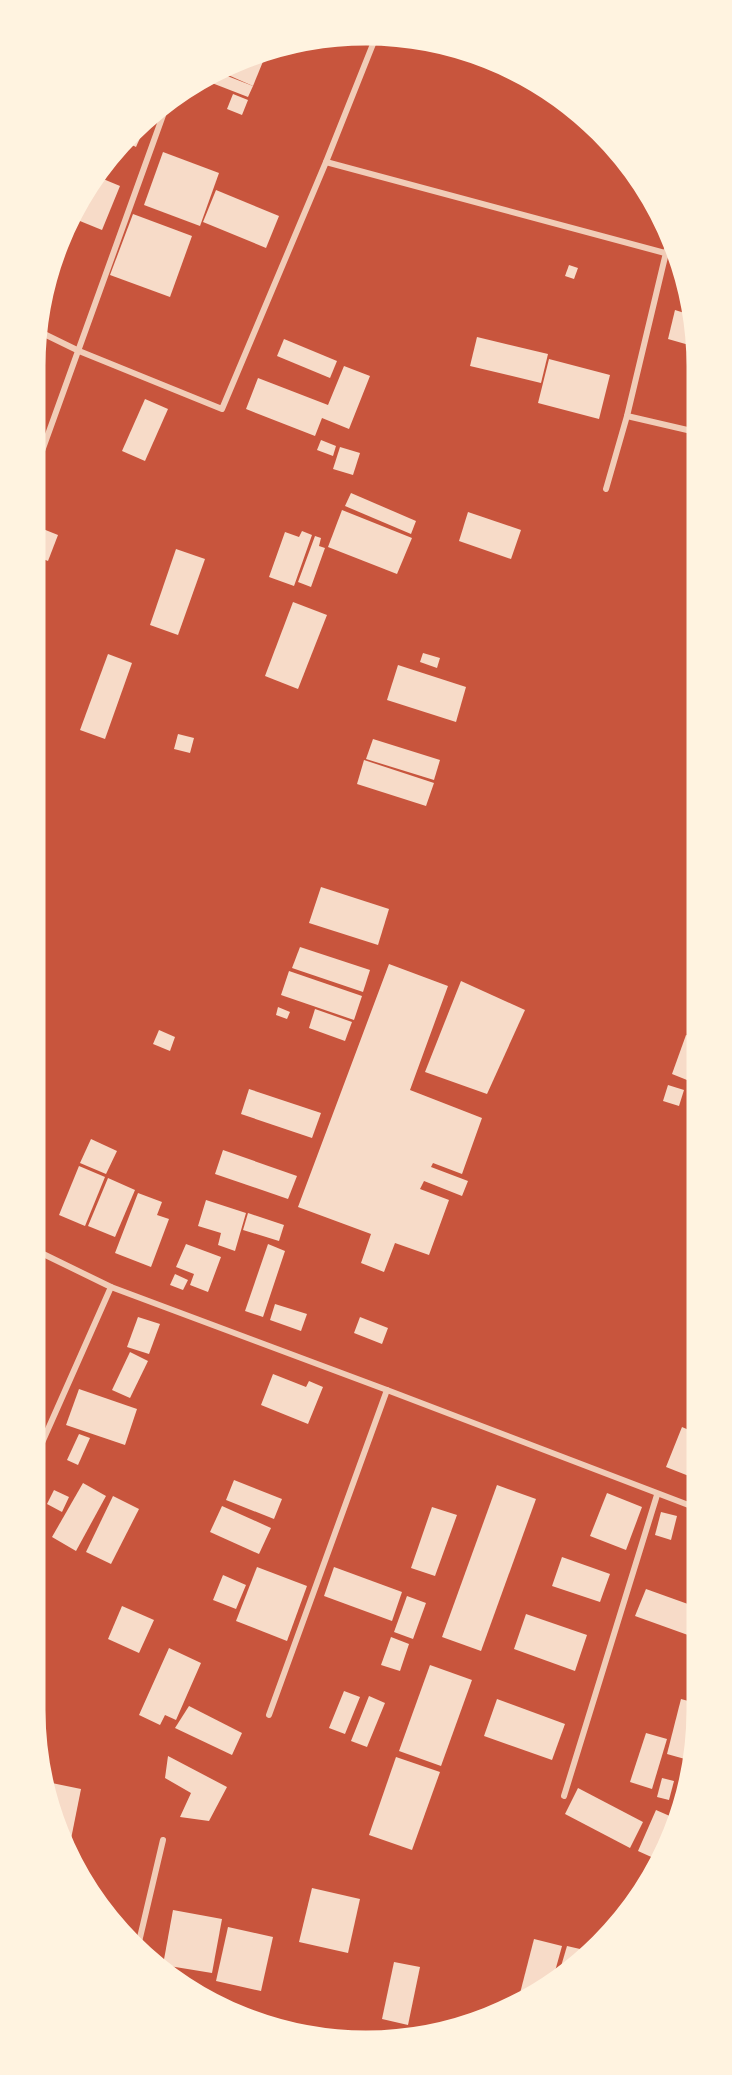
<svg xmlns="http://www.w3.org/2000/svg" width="732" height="2075" font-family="'Varela Round',sans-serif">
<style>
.building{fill:#f7dbc8}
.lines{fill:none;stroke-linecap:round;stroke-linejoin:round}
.minor{stroke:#f1ccb7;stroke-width:6}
.rim{fill:none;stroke:#fff3e0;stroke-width:3}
</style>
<rect width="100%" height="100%" fill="#c8553d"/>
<g class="building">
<polygon points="260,57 264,59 253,86 219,71"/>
<polygon points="217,72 253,86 248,97 199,78"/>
<polygon points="233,94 248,100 242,115 227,109"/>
<polygon points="142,128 144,129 136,147 126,142"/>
<polygon points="163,152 219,173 200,226 144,205"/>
<polygon points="96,176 120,186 102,230 75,219"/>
<polygon points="216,190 279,216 266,248 203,222"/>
<polygon points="133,214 192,236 170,297 110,275"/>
<polygon points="569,265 578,268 574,279 565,276"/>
<polygon points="675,310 694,316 696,322 696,347 668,339"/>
<polygon points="477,337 548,354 541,383 470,366"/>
<polygon points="284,339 337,361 330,378 277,356"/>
<polygon points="549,359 610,375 599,419 538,403"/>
<polygon points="344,366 370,376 349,429 322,418 315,436 246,409 258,378 328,405"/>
<polygon points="145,399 168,409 145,461 122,451"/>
<polygon points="321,440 336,446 333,456 317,450"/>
<polygon points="340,447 360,453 353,475 333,469"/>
<polygon points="351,493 416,521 411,534 345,506"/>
<polygon points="342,510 412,538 397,574 328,547"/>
<polygon points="468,512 521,530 511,559 459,541"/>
<polygon points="33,525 58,535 48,561 33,555"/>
<polygon points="302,531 312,535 294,586 269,577 285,532 299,537"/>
<polygon points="315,536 321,538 319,546 325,548 311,587 298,582"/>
<polygon points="176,549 205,559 178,635 150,625"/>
<polygon points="293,602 327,615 298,689 265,676"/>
<polygon points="423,653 440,658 437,668 420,662"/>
<polygon points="108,654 132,663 105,739 80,730"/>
<polygon points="33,660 42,663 36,682 33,681"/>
<polygon points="398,665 466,687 456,722 387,700"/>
<polygon points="178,734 194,738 190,753 174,749"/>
<polygon points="373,739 440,760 434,780 366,759"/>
<polygon points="364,760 434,783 426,806 357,784"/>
<polygon points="321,887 389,909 378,945 309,923"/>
<polygon points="300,947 370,970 363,992 292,968"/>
<polygon points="389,964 448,986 410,1090 482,1118 462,1174 433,1163 431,1167 468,1181 462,1196 424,1181 420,1189 449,1200 429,1255 395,1243 384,1272 361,1263 371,1234 298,1207"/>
<polygon points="289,971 362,996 354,1020 281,995"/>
<polygon points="461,981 525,1010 487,1094 425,1072"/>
<polygon points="697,1006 698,1006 698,1029 689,1026"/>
<polygon points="278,1007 290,1012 287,1019 276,1015"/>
<polygon points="315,1009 352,1022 345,1041 309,1028"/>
<polygon points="159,1030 175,1037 170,1051 153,1044"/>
<polygon points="686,1035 698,1039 698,1052 687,1080 672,1074"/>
<polygon points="668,1085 684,1090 679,1106 663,1101"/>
<polygon points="249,1089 321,1113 312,1138 241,1114"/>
<polygon points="91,1139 117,1151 106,1174 80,1163"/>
<polygon points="223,1150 297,1176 288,1199 215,1174"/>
<polygon points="79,1166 105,1177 85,1226 59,1215"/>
<polygon points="108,1178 135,1190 115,1237 88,1226"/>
<polygon points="138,1193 162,1202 157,1215 169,1219 151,1267 115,1253"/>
<polygon points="206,1200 246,1213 235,1251 218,1245 221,1233 198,1226"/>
<polygon points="248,1213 284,1225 279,1241 243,1230"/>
<polygon points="186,1244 221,1257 208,1292 190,1285 194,1274 176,1267"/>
<polygon points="268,1244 285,1251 263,1317 245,1311"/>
<polygon points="175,1274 188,1280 183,1290 170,1285"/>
<polygon points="275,1304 307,1314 301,1331 270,1320"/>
<polygon points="138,1317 160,1324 149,1354 127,1347"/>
<polygon points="360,1317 388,1328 382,1344 354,1333"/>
<polygon points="130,1352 148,1361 130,1398 112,1390"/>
<polygon points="273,1374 306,1387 309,1381 323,1387 308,1424 261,1405"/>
<polygon points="79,1389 137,1409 125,1445 66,1425"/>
<polygon points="682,1427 698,1434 699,1480 666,1467"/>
<polygon points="79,1434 90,1438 78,1465 67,1460"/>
<polygon points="234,1480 282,1499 274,1519 226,1500"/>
<polygon points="83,1483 106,1496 76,1551 52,1537"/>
<polygon points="497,1485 536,1499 481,1651 442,1637"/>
<polygon points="54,1490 69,1497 62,1512 47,1504"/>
<polygon points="607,1493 642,1507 626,1550 590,1536"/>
<polygon points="113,1496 139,1509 111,1564 86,1552"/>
<polygon points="222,1506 271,1528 259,1554 210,1532"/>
<polygon points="432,1507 457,1515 435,1576 411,1568"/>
<polygon points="661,1512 677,1516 671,1540 655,1535"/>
<polygon points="562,1557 610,1574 600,1602 552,1586"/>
<polygon points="257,1567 307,1586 287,1641 236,1621"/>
<polygon points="334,1567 402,1592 392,1621 324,1596"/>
<polygon points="223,1575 246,1585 236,1609 213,1600"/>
<polygon points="646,1589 699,1608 699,1639 635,1616"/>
<polygon points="407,1596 426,1603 413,1639 394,1632"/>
<polygon points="122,1606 154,1620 139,1653 108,1639"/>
<polygon points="526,1614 587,1635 575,1671 514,1649"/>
<polygon points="391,1637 409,1644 400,1671 381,1665"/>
<polygon points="169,1648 201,1663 176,1720 165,1715 160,1725 139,1715"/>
<polygon points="430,1665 472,1680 441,1766 399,1751"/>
<polygon points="693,1667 699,1667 699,1681 692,1680"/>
<polygon points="344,1691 360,1697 345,1734 329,1728"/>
<polygon points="369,1696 385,1703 367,1747 351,1741"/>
<polygon points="497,1699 565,1724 552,1760 484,1736"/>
<polygon points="681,1699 699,1704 692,1761 667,1754"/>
<polygon points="189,1706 242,1733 232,1755 175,1728"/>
<polygon points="646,1733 667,1739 652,1789 630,1782"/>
<polygon points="168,1756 227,1787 209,1821 180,1817 191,1793 165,1778"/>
<polygon points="396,1757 440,1772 412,1850 369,1835"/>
<polygon points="662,1778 674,1781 669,1800 657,1797"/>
<polygon points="47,1782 81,1789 69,1849 66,1849 58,1836"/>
<polygon points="578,1788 643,1822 630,1848 565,1814"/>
<polygon points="656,1810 672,1817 660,1845 664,1847 658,1860 638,1851"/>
<polygon points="312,1888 360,1899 348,1953 299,1942"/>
<polygon points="173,1910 222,1919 212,1973 163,1965"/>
<polygon points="228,1927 273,1937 261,1991 216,1981"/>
<polygon points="534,1939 562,1946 551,1986 518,2001"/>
<polygon points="567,1946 580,1949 577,1960 557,1980"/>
<polygon points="394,1962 420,1967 408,2025 382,2019"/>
</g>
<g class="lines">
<g class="minor">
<polyline points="326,162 676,256"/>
<polyline points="38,331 79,351 222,409 326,162 375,39"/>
<polyline points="627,416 696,432"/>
<polyline points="33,476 166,107"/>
<polyline points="606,489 627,416 670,236"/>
<polyline points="33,1249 111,1287 387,1390 699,1509"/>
<polyline points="33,1463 111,1287"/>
<polyline points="269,1715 387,1390"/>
<polyline points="564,1796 657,1495"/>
<polyline points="138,1946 163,1840"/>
</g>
</g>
<path d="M0 0H732V2075H0ZM366 44H366A322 322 0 0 1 688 366V1710A322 322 0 0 1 366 2032H366A322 322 0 0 1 44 1710V366A322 322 0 0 1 366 44Z" fill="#fff3e0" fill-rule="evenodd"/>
<path class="rim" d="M366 44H366A322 322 0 0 1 688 366V1710A322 322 0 0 1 366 2032H366A322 322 0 0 1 44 1710V366A322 322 0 0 1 366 44Z"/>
</svg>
